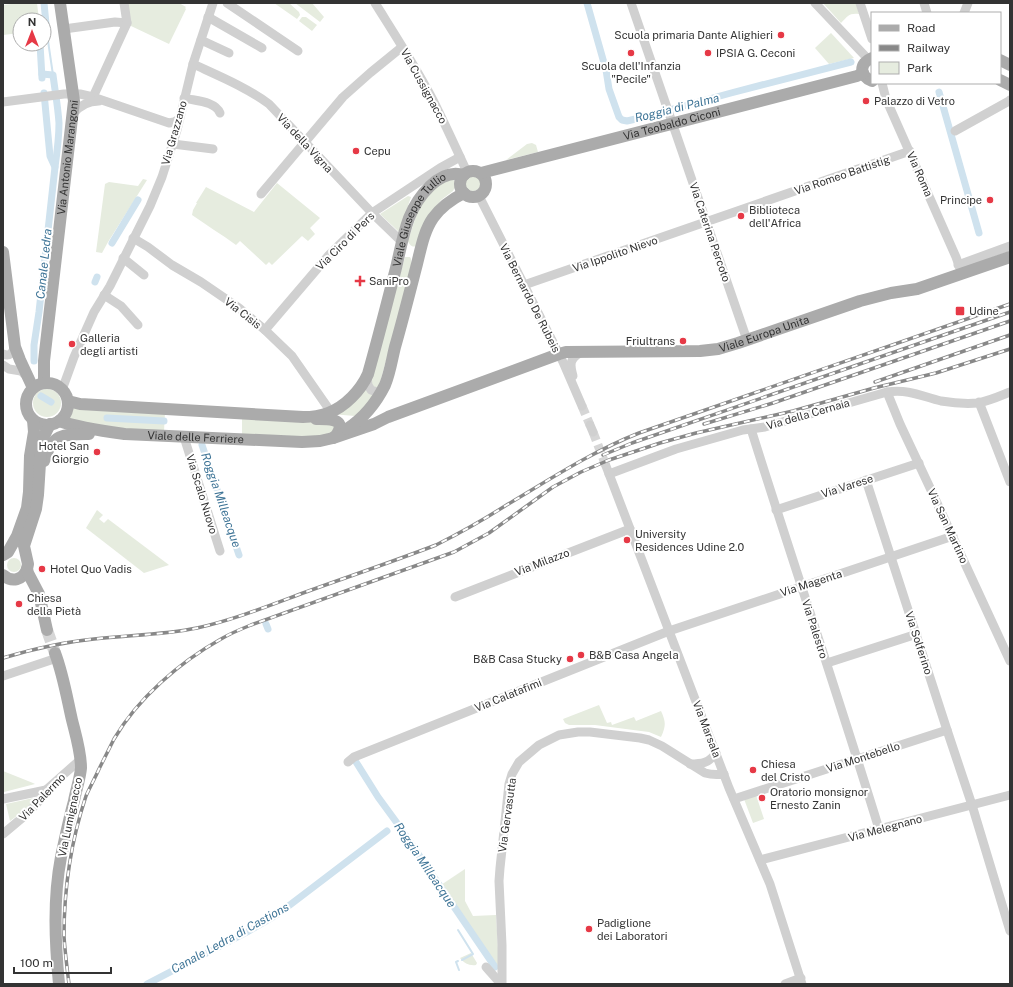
<svg xmlns="http://www.w3.org/2000/svg" width="1013" height="987" font-family="'Public Sans',sans-serif">
<style>
.green{fill:#e6ecdf}
.lines{fill:none;stroke-linecap:round;stroke-linejoin:round}
.stream{stroke:#cfe2ee;stroke-width:2}
.canal{stroke:#cfe2ee;stroke-width:7}
.minor-tunnel{stroke:#d6d6d6;stroke-width:9;stroke-dasharray:9 4.5;stroke-linecap:butt}
.major-tunnel{stroke:#d6d6d6;stroke-width:12;stroke-dasharray:12 6;stroke-linecap:butt}
.minor{stroke:#d0d0d0;stroke-width:9}
.major{stroke:#ababab;stroke-width:12}
.rail-casing{stroke:#888;stroke-width:3.5}
.rail{stroke:#fff;stroke-width:2;stroke-dasharray:6;stroke-linecap:butt}
.poi-dot{fill:#e63946;stroke:#fff;stroke-width:1.5}
.labels{text-anchor:middle;dominant-baseline:central;stroke-width:4;stroke-linejoin:round;paint-order:stroke}
.poi-label{font-size:11px;fill:#333;stroke:#fff;text-anchor:start}
.street-label{font-size:11px;fill:#333;stroke:#fff}
.water-label{font-size:12px;font-style:italic;fill:#3f7597;stroke:#fff}
</style>
<rect width="100%" height="100%" fill="#fff"/>
<g class="green">
<polygon points="19,3 37,3 39,20 20,20 20,33 3,35 3,5"/>
<polygon points="126,3 179,3 186,7 185,8 186,9 169,44 131,26"/>
<polygon points="274,3 289,3 299,12 300,15 297,19"/>
<polygon points="295,3 312,3 324,17 320,22"/>
<path d="M823,3H856L859,14C849,13 848,16 841,23Z"/>
<polygon points="302,17 306,17 317,25 312,31 299,21"/>
<polygon points="831,33 854,58 829,64 815,48"/>
<polygon points="532,143 536,145 538,152 506,160 527,144"/>
<circle cx="473" cy="183" r="8"/>
<polygon points="143,179 147,180 108,242 102,253 96,252 105,184 109,182 138,186"/>
<path d="M453,179L456,184L455,187L453,191L441,200L436,207L416,246C412,248 409,244 408,241L419,207L441,181Z"/>
<path d="M277,183L320,218L310,228L315,234L308,241L302,236L272,265L269,262L266,265L240,241L236,245C221,234 206,225 192,215L193,210L197,203H196L206,187L254,212Z"/>
<polygon points="408,196 411,197 399,232 380,214"/>
<polygon points="405,257 410,257 411,259 412,267 379,386 377,388 374,388 370,384"/>
<polygon points="366,386 375,397 355,416 331,414"/>
<circle cx="47" cy="403" r="14"/>
<polygon points="73,407 165,413 164,431 127,429 68,420"/>
<polygon points="242,419 335,423 333,432 324,435 315,437 242,434"/>
<polygon points="97,510 103,515 99,519 104,523 108,519 169,565 144,573 86,528"/>
<circle cx="14" cy="565" r="7"/>
<path d="M599,705L607,723L611,722L612,725L634,717L636,721L661,711C666,722 666,726 661,737L649,732L641,731L595,725H569L565,723L563,719Z"/>
<polygon points="3,771 33,783 35,784 4,792"/>
<polygon points="756,795 764,819 753,823 744,799"/>
<polygon points="38,797 25,810 10,821 6,804"/>
<polygon points="465,869 465,901 473,916 496,915 499,965 497,966 441,885"/>
<path d="M471,953L477,963L476,965C469,966 464,963 460,958Z"/>
</g>
<g class="lines">
<g class="stream">
<polyline points="47,34 53,75"/>
<polyline points="458,930 473,954 462,960"/>
<polyline points="458,961 456,962 459,970"/>
</g>
<g class="canal">
<polyline points="587,3 606,70 609,89 619,117 622,120 627,121 640,118 731,93 851,62"/>
<polyline points="44,36 47,34 44,3"/>
<polyline points="40,44 42,78"/>
<path d="M42,74L53,75C55,91 58,107 59,123C59,138 57,153 55,167"/>
<polyline points="939,92 979,233"/>
<polyline points="112,243 138,200"/>
<polyline points="95,282 97,277"/>
<polyline points="34,361 34,345 39,312 55,167 50,156 44,93"/>
<polyline points="41,396 51,402"/>
<polyline points="107,418 164,421"/>
<polyline points="202,445 239,555"/>
<polyline points="266,624 268,629"/>
<polyline points="356,762 378,797 397,823 495,967"/>
<polyline points="147,984 247,932 278,914 387,831"/>
</g>
<g class="minor-tunnel">
<polyline points="582,406 590,425"/>
<polyline points="593,432 606,466"/>
</g>
<polyline class="major-tunnel" points="47,630 55,653"/>
<g class="minor">
<polyline points="227,3 298,51"/>
<path d="M375,3C395,35 416,67 433,100C445,124 456,148 467,172"/>
<polyline points="631,3 747,340"/>
<polyline points="815,3 868,59"/>
<polyline points="860,3 872,39"/>
<polyline points="924,3 927,13"/>
<polyline points="964,13 968,3"/>
<polyline points="208,17 262,48"/>
<polyline points="64,29 115,22 127,23"/>
<polyline points="201,40 229,53"/>
<path d="M193,64C219,76 246,87 269,104L372,213L402,242"/>
<polyline points="882,83 886,99 956,257 962,274"/>
<polyline points="93,97 127,23 124,3"/>
<path d="M184,98C196,101 215,101 220,113"/>
<polyline points="3,102 64,94 80,94 93,97 169,123 174,122 179,119"/>
<path d="M73,114C80,105 88,101 99,101"/>
<polyline points="955,131 1009,101 1010,100"/>
<polyline points="173,144 213,149"/>
<polyline points="261,194 343,97 370,73 402,47"/>
<polyline points="479,196 563,362 582,406"/>
<polyline points="133,238 148,247 172,265 201,282 239,308 265,330 292,356 331,412"/>
<polyline points="123,258 144,275"/>
<polyline points="958,265 1010,246"/>
<polyline points="524,285 910,151"/>
<polyline points="104,295 121,306 138,325"/>
<polyline points="265,330 329,255 372,213 440,168 460,157"/>
<path d="M3,354C10,357 12,353 15,347"/>
<polyline points="3,365 9,369 21,371 28,377"/>
<path d="M573,376C570,365 569,359 580,353"/>
<polyline points="367,377 368,385 371,390 377,392 381,392"/>
<polyline points="62,390 74,357 94,312 110,286 150,206 162,177 177,130 193,64 213,3"/>
<polyline points="887,392 900,424 931,490 1010,661"/>
<polyline points="979,402 1010,482"/>
<polyline points="590,425 593,432"/>
<path d="M751,429C793,563 838,695 879,829"/>
<polyline points="184,437 220,551"/>
<polyline points="606,466 729,788 770,884 802,984"/>
<path d="M609,474L676,449L743,430L765,427L887,392C909,389 921,396 941,401C953,403 966,404 978,403C989,401 1000,396 1010,392"/>
<polyline points="866,480 947,730 972,805 1010,931"/>
<polyline points="776,510 919,463"/>
<polyline points="455,597 630,529"/>
<polyline points="827,663 917,634"/>
<polyline points="3,676 57,658"/>
<polyline points="348,762 354,757 669,631 953,536"/>
<path d="M690,764C702,764 709,763 716,753"/>
<polyline points="3,799 46,790"/>
<polyline points="734,799 947,730"/>
<polyline points="3,834 28,813 40,800 46,790 80,760"/>
<polyline points="760,860 1010,795"/>
<polyline points="486,967 501,984"/>
<path d="M502,984V945L499,881L500,868L509,784L512,774L519,762L539,745L559,735L578,732H590L640,738L649,740L662,746L705,773C712,775 717,775 724,774"/>
<polyline points="785,984 801,978"/>
</g>
<g class="major">
<path d="M872,58C859,63 859,76 872,81"/>
<polyline points="1000,60 1010,65"/>
<polyline points="1000,80 1010,85"/>
<circle cx="473" cy="184" r="13"/>
<path id="s1" d="M481,173L857,76L863,73"/>
<polyline points="3,252 15,347 20,360 33,388"/>
<path id="s2" d="M44,383V361L74,101L60,3"/>
<circle cx="47" cy="404" r="21"/>
<path id="s3" d="M68,401L80,404L303,417C312,417 320,416 328,413C345,407 361,390 368,374C378,339 387,303 396,268C400,251 403,234 409,218C417,198 439,167 464,175"/>
<path d="M316,419C324,419 344,418 339,430C338,434 336,436 333,438"/>
<path id="s4" d="M59,421C80,428 103,431 125,434L302,442L320,441L333,438L374,424L388,417L559,354L566,352L700,351L718,349L738,343L860,301L891,293L917,289L1010,257"/>
<path d="M347,429C364,418 376,403 385,385C390,373 392,359 395,347C403,319 410,291 417,264C421,248 424,231 433,218C441,207 452,199 464,193"/>
<path d="M44,461C52,433 64,434 89,434"/>
<polyline points="3,555 8,552 17,536 27,508 29,492 30,456 34,432 33,420"/>
<path d="M3,575C12,583 23,580 27,569"/>
<polyline points="47,630 39,594 28,573 27,569 28,564 24,546 36,509 38,495 40,463 42,444 44,436 50,424"/>
<path d="M55,653C63,674 67,698 72,720C76,736 81,752 81,768C80,779 76,790 74,801C69,819 65,838 61,857C53,899 55,942 59,984"/>
</g>
<defs>
<g id="rail">
<polyline points="875,382 1010,335"/>
<polyline points="704,424 773,403 1010,321"/>
<polyline points="603,455 632,443 1010,312"/>
<path d="M3,658C33,649 63,642 94,639C129,635 163,635 197,628C233,620 268,606 303,593C347,577 392,562 436,545C460,533 483,520 505,506C549,480 591,452 639,433L1010,304"/>
<path d="M69,984C67,968 65,952 64,936C64,889 71,841 86,796C90,787 95,778 99,769C104,759 109,749 114,739C138,698 180,662 221,639C231,633 241,629 251,625L454,552L489,533L553,487L581,472L609,460L660,443L696,433L793,411L874,388L936,373L1010,349"/>
</g>
</defs>
<use href="#rail" class="rail-casing"/>
<use href="#rail" class="rail"/>
</g>
<g class="poi-dot">
<circle cx="781" cy="35" r="4"/>
<circle cx="631" cy="53" r="4"/>
<circle cx="708" cy="53" r="4"/>
<circle cx="866" cy="101" r="4"/>
<circle cx="356" cy="151" r="4"/>
<circle cx="990" cy="200" r="4"/>
<circle cx="741" cy="216" r="4"/>
<path d="M358 275h4v4h4v4h-4v4h-4v-4h-4v-4h4z"/>
<rect x="955" y="306" width="10" height="10" rx="2"/>
<circle cx="683" cy="341" r="4"/>
<circle cx="72" cy="344" r="4"/>
<circle cx="97" cy="452" r="4"/>
<circle cx="627" cy="540" r="4"/>
<circle cx="42" cy="569" r="4"/>
<circle cx="19" cy="604" r="4"/>
<circle cx="581" cy="655" r="4"/>
<circle cx="570" cy="659" r="4"/>
<circle cx="753" cy="770" r="4"/>
<circle cx="762" cy="798" r="4"/>
<circle cx="589" cy="929" r="4"/>
</g>
<g class="labels">
<g class="poi-label">
<text x="773" y="35" text-anchor="end">Scuola primaria Dante Alighieri</text>
<text x="716" y="53">IPSIA G. Ceconi</text>
<text x="631" y="66" text-anchor="middle">Scuola dell'Infanzia<tspan x="631" dy="13">"Pecile"</tspan></text>
<text x="874" y="101">Palazzo di Vetro</text>
<text x="364" y="151">Cepu</text>
<text x="982" y="200" text-anchor="end">Principe</text>
<text x="749" y="210">Biblioteca<tspan x="749" dy="13">dell'Africa</tspan></text>
<text x="369" y="281">SaniPro</text>
<text x="969" y="311">Udine</text>
<text x="80" y="338">Galleria<tspan x="80" dy="13">degli artisti</tspan></text>
<text x="675" y="341" text-anchor="end">Friultrans</text>
<text x="89" y="446" text-anchor="end">Hotel San<tspan x="89" dy="13">Giorgio</tspan></text>
<text x="635" y="534">University<tspan x="635" dy="13">Residences Udine 2.0</tspan></text>
<text x="50" y="569">Hotel Quo Vadis</text>
<text x="27" y="598">Chiesa<tspan x="27" dy="13">della Pietà</tspan></text>
<text x="589" y="655">B&amp;B Casa Angela</text>
<text x="562" y="659" text-anchor="end">B&amp;B Casa Stucky</text>
<text x="761" y="764">Chiesa<tspan x="761" dy="13">del Cristo</tspan></text>
<text x="770" y="792">Oratorio monsignor<tspan x="770" dy="13">Ernesto Zanin</tspan></text>
<text x="597" y="923">Padiglione<tspan x="597" dy="13">dei Laboratori</tspan></text>
</g>
<g class="street-label">
<text transform="translate(424 86) rotate(61)">Via Cussignacco</text>
<text stroke="none"><textPath href="#s1" startOffset="197">Via Teobaldo Ciconi</textPath></text>
<text transform="translate(174 133) rotate(-74)">Via Grazzano</text>
<text transform="translate(305 143) rotate(47)">Via della Vigna</text>
<text stroke="none"><textPath href="#s2" startOffset="227">Via Antonio Marangoni</textPath></text>
<text transform="translate(920 174) rotate(66)">Via Roma</text>
<text transform="translate(842 175) rotate(-19)">Via Romeo Battistig</text>
<text stroke="none"><textPath href="#s3" startOffset="483">Viale Giuseppe Tullio</textPath></text>
<text transform="translate(710 232) rotate(71)">Via Caterina Percoto</text>
<text transform="translate(345 241) rotate(-45)">Via Ciro di Pers</text>
<text transform="translate(615 254) rotate(-19)">Via Ippolito Nievo</text>
<text transform="translate(530 298) rotate(63)">Via Bernardo De Rubeis</text>
<text transform="translate(243 313) rotate(38)">Via Cisis</text>
<text stroke="none"><textPath href="#s4" startOffset="725">Viale Europa Unita</textPath></text>
<text transform="translate(808 414) rotate(-16)">Via della Cernaia</text>
<text stroke="none"><textPath href="#s4" startOffset="138">Viale delle Ferriere</textPath></text>
<text transform="translate(847 486) rotate(-18)">Via Varese</text>
<text transform="translate(202 494) rotate(73)">Via Scalo Nuovo</text>
<text transform="translate(948 526) rotate(65)">Via San Martino</text>
<text transform="translate(542 562) rotate(-21)">Via Milazzo</text>
<text transform="translate(811 583) rotate(-18)">Via Magenta</text>
<text transform="translate(815 629) rotate(72)">Via Palestro</text>
<text transform="translate(919 643) rotate(72)">Via Solferino</text>
<text transform="translate(508 695) rotate(-22)">Via Calatafimi</text>
<text transform="translate(707 729) rotate(69)">Via Marsala</text>
<text transform="translate(863 757) rotate(-18)">Via Montebello</text>
<text transform="translate(42 797) rotate(-46)">Via Palermo</text>
<text transform="translate(507 815) rotate(-82)">Via Gervasutta</text>
<text transform="translate(70 817) rotate(-78)">Via Lumignacco</text>
<text transform="translate(885 828) rotate(-15)">Via Melegnano</text>
</g>
<g class="water-label">
<text transform="translate(677 108) rotate(-14)">Roggia di Palma</text>
<text transform="translate(44 264) rotate(-84)">Canale Ledra</text>
<text transform="translate(221 500) rotate(71)">Roggia Milleacque</text>
<text transform="translate(425 865) rotate(56)">Roggia Milleacque</text>
<text transform="translate(230 938) rotate(-29)">Canale Ledra di Castions</text>
</g>
</g>
<rect width="1013" height="987" fill="none" stroke="#333333" stroke-width="8"/>
<rect x="871" y="12" width="130" height="72" fill="#ffffff" stroke="#adadad"/>
<rect x="879" y="25" width="20" height="6" fill="#ababab" stroke="#adadad"/>
<text x="907" y="32" font-size="12" fill="#333333">Road</text>
<rect x="879" y="45" width="20" height="6" fill="#888888" stroke="#adadad"/>
<text x="907" y="52" font-size="12" fill="#333333">Railway</text>
<rect x="879" y="62" width="20" height="12" fill="#e6ecdf" stroke="#adadad"/>
<text x="907" y="72" font-size="12" fill="#333333">Park</text>
<g transform="translate(32 32)"><circle r="19" fill="#ffffff" stroke="#adadad"/>
<path d="M0-3L7 15L0 10L-7 15Z" fill="#e63946"/>
<text y="-6" font-size="11" font-weight="bold" text-anchor="middle" fill="#333333">N</text>
</g>
<path d="M14 967v6h97v-6" fill="none" stroke="#333333" stroke-width="2"/>
<text x="20" y="967" font-size="12" fill="#333333" stroke="#ffffff" stroke-width="3" paint-order="stroke">100 m</text>
</svg>
